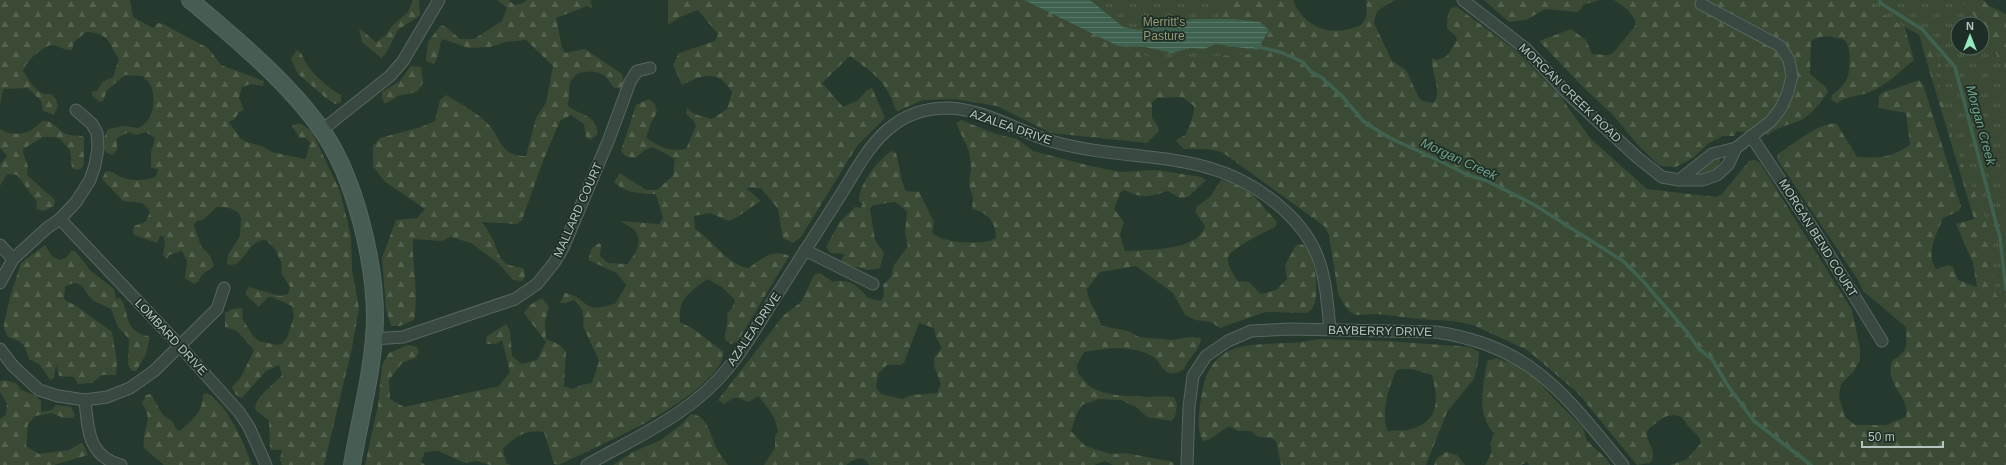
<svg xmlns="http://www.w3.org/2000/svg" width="2006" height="465" font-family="Arial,sans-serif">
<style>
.forest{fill:url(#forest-firs);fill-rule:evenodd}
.park{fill:url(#park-tufts)}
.water{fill:url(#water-rules)}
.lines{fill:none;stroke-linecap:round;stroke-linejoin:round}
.stream{stroke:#3f6250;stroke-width:3.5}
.street-casing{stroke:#57675f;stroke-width:13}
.secondary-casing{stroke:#57675f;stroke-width:18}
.street{stroke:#394941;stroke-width:11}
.secondary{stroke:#475c52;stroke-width:16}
.labels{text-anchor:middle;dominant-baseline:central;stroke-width:3.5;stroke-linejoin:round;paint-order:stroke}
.park-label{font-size:12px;fill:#959875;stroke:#1e2e26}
.street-label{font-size:12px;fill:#b4c5bd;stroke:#1e2e26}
.water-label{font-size:13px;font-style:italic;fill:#71a087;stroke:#1e2e26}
</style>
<defs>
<pattern id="forest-firs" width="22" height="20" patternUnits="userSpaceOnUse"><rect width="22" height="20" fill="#3a4a34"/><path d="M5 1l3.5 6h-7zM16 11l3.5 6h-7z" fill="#54634f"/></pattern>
<pattern id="park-tufts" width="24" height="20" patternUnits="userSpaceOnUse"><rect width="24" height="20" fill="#3a4a34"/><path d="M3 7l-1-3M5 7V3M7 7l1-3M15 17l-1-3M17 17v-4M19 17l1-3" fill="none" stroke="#54634f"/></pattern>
<pattern id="water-rules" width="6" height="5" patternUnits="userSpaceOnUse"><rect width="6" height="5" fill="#3f6250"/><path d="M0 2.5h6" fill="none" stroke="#587767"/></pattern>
</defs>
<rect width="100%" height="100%" fill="#25392e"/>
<g class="forest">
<path d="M0,0H130L133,17L153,28L158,23L163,24L208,48L221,65L264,81L263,86L251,84L242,87L239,98L244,110L239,112L235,119L229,122L240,138L246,142L262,146L272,152L304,159L306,158L310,143L306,138H300L292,126L297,123L303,125L312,132L340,191L351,236L352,270L359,308L352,348L324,465H282L280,460L282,450H271L270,448L269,421L255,409C256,395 274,385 282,375L279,365L266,371L242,398L236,395L232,387L241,377L254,350L237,331L225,327V313L232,309L242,308L243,320L254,337L259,341L277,345L282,344L287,338L294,316L292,306L272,297H268L259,307L246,295V291L249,287L280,296L288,294L290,287L282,274L281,262L275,249L266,240C246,239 245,270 227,264L228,255L240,236L241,218C238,208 226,207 217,207L203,220L197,221L194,225L201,246L210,256L214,265C212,270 207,270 203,274C199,278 200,282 194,284L185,278L187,261L182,251L169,255L167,260L163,255L165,242L163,236H160L157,243L134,235L133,230L134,226L145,222L150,213C144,199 135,203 123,201L102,179L106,171C114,171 117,176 124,178C132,181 148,181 156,176L158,169L152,168L151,166V152L155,138L146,132L136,135L129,132L117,138V150L112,155L105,152L104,138L108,129L123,126L138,128C154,122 156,101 151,86C149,82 145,79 143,76L125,75L107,90L103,101L99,102L92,95V91H97L102,82L113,77L119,59C108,43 110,33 86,32L74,42L72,50C64,51 59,45 50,45C40,50 26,60 23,71C31,82 36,96 51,94L56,99L58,106L54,115L43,111L41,101L28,88L3,89L0,106Z"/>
<polygon points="413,0 419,0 420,15 398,30 385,55 381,58 362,42 359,28 376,42 386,35 393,25 408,12"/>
<path d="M497,0H508L515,5L523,3L527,0H590L593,9L587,6L556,18L562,47L565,53L585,49L622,74L624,83L621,89L613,87C604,70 595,70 578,73L570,82L568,106C583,117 596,114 598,134L590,140L586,137L584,124L571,115L560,121L543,161L522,220L517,224L482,222C486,227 489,233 492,238C497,247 498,261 509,265C513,267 519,266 524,269L525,276L522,281L513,280L498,263L471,243L451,237L441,241L413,239C412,267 419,292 414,320L400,326H391L386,309L382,258L396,220L417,218L425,209L384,181L373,166V146L380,138L421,127L435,121L440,100L446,95C459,103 474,111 485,121C502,136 498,156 526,156L536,118L546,103L553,66L526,40L506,42L490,47L469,48L442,39C438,48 440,56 434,64L426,61L428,42L441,25L446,27L460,39H474L502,21L507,8Z"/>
<path d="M666,0H1293C1305,29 1333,38 1361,25C1368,18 1367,9 1366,0H1395L1377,11L1374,23L1392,61L1406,70L1419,98L1423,101L1434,103C1442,88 1431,74 1432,58L1437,60L1447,56L1457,40L1455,35L1447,29C1447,21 1447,14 1451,8L1457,7L1518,52L1559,95L1591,139L1647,189L1715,197L1721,195L1749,161L1755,160L1760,163L1852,310L1860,349V360L1854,371L1841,384L1839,396L1845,417L1855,425H1886L1906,417C1911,396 1882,383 1893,360C1910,350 1906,345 1906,327L1863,291L1858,280L1777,159L1778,154C1791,146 1822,120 1837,124L1857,157C1881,158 1890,158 1910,145L1906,113L1878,108L1879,96L1882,93L1919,80L1923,84L1961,206L1959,211L1943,218C1937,233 1925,254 1936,269L1949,265L1953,267L1958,280L1977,287L1973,263L1956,224L1974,219L1922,46L1911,0H1983L1988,5L2006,14V465H1670L1686,460L1701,443C1700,436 1694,433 1690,428C1687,426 1685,420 1682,418C1670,409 1655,423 1647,431C1645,443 1659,451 1650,463L1637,465L1577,392L1527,350L1473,325L1453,321L1419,319L1378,314L1356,315L1350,312L1343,303L1338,293L1329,235L1324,226L1222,152L1206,149H1184L1176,141L1179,138L1186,135C1188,126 1195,114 1194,106L1182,97L1157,98L1152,102V118L1158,126L1159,131L1147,143L1051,133L997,106L954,99L923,100L898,111L896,110C885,79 875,75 850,56L822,83L843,107L857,101L867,90L872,88L885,118L857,146L801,237L793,243L783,238L778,209L761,188H746L761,201C750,207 740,217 729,221L710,213L694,216L695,229C713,240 728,266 749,268C760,259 775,248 789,256L738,341L731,344L725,340C724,330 729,324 727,314L732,308L735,300L722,287L707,279C689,294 678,297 680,322L692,328L724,352C722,356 722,362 719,366C689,408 606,442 559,465L554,464L544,432C525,430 517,435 503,449L506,463L510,465H490L476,461L465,463L438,451L425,452L421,462L425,465H365L378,405L382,365L389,353L408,345L417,347L419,352L415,358L402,363L389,380L390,399L404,407L499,386L510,372L502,340L496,344H486V337L506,324L510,331L512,356L522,364L537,360L546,342L524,313L530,305L542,298L549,307L545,321L546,339L560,345L566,352L564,386L573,389L581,385L592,383L599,361L583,326C585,317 582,305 574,300L566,303H560L565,293C591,298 580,316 616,303L626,285L617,273L588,260L592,248L599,243L601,245L600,256L608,263L627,264C634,256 643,244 636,232C633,228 625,224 621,221L659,224L663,218L656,194C641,194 625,193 614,182L620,173L646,190H657L673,176L675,159L653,147L645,150L635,158L625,156L621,151L636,105L649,99L655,104L657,112L651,123L646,138C660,147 670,152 686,149L696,126L693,120L686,114L687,108L694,114L712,119L727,109L732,92C718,69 703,75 682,85L673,65L679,53L715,41L718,34L698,10L680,17L668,25V1ZM1958,24H1982V48H1958Z"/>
<polygon points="1484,0 1599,0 1583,5 1581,9 1577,12 1545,9 1526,20 1509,22"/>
<path d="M1614,0H1897L1914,60C1900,71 1886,86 1870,92C1858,97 1849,95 1837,103L1831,100L1832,95C1838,91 1846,83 1848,76C1850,68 1851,49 1846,42C1843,37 1836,39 1832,37C1825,35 1818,37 1811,41L1810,74L1826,87L1828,92C1821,102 1811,116 1799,121C1787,126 1778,126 1768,135L1737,131L1734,136H1723L1709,143L1693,158L1676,167L1660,166L1638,145L1613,115L1585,89L1539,41L1571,29L1586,40L1592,54L1608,55L1613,53L1635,26V20L1628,10Z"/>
<path d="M297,50C304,54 302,57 306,63C312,74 330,89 341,95V102L335,104L326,98L298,74L291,59Z"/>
<polygon points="411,66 421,67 423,83 417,92 398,96 385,104 382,98 382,92 400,81"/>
<path d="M961,120L996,134L1017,139L1033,151L1091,166L1120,172L1156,170L1201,177L1206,180L1188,197L1180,198L1168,191C1149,197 1143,199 1124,190L1120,193L1114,209L1124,222L1120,235L1125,251C1145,250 1199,251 1205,226L1196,213V207L1210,197L1221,180L1238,185L1253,195L1277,222L1275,227C1267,231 1229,249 1228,258C1227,266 1234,275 1238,281L1249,282L1261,294L1276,290L1287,279L1285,265L1296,245L1302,244C1314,252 1325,304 1307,313L1265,312L1220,328L1211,322L1195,320L1185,315L1173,293L1136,266L1100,272L1087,289C1088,303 1097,312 1102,326L1128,331L1139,337L1171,340L1191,337L1201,338C1200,350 1188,358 1184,369C1180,371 1175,375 1170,373C1162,371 1160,362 1155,358C1134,344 1107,348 1084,352L1077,365L1078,374C1083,377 1086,383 1091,387C1108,399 1153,396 1174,397L1177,405L1175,417L1171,421L1147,417L1136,407L1121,400L1099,399L1082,405L1077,413L1071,431L1085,446L1111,454L1126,453L1173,462L1174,465H1113L1105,461L1094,465H869C863,454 854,459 846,465H764L775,448V436L778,432C778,420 766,405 758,396L749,402L739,398H733L724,404L718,400L784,315L801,302L814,275L820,273L833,282C848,277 860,287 868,298L881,301L884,295L883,285L891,277L894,265L908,246L905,233L907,211L895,202L873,205L870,209L875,240L884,253L880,268L868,270L840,263L845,254L831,253L826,247L839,223L855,207L860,208L863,204L859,201C859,183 877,162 891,151L896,153C900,166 900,179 906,191L919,192L934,222L932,233C942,243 984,246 996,238C996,222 987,212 972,209L973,199L969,184L971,168L969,151L956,123ZM919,323L934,328L936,337L942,348L934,358V366L941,384L937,393L912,395L902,399L881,394L876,387L878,374L887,365H900L904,363Z"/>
<path d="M42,121C52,119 57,129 64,133C70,137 78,134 84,137V162L82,168L78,170L72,168L70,150L60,139L54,137H43L23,149L24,156L28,166L27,175L55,200L54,206L44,211L36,209L37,202L17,175L7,174L0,186V165L7,156L0,148V129C15,138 31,134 42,121Z"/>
<path d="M1709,159H1719L1721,160C1717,169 1705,177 1695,174Z"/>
<path d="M45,245L52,256L60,260L66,258L71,251H75L91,271L114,289L116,299L120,298C129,310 124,323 137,332C141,335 146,335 150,337L146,354L136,371H132L128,365L129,339L118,327L111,309C106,306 99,304 94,301C83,293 83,275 65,287L64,298L66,301L75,305L112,332L117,361L116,375H102L92,383L78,384L74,377L59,376L56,364L54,378L50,380L40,365L29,359C24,342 24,343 8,337L4,329V324L10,297L21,263Z"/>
<path d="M1318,339L1387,341L1470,347L1479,352L1478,363L1474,379L1447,412L1426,465H1281L1276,441L1271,438L1258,437L1251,431H1238L1229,426L1210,439L1203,441C1196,430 1199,411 1201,399C1211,325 1266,352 1318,339ZM1404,369H1412L1432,375C1439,402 1439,423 1407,430C1401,431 1395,430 1388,431C1380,418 1389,383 1397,370Z"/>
<path d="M1496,358L1532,371L1542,386L1583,428L1587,441L1606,458L1610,465H1529L1527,462L1521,465H1485C1489,458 1494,452 1490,444L1494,433C1475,414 1484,385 1487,361Z"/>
<polygon points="5,380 16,383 21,390 34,395 41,401 41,412 52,410 56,405 71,407 75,415 73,418 63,418 52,413 35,416 28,424 26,446 39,454 69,450 81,443 83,444 88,455 54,465 0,465 0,419 6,415 7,404 0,392 0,381"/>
<path d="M207,393C228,405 244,443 252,465H164L144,448C141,429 155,421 142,403L146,395L151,394L162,414L173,422L176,429L180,431C192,420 203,412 203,395Z"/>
<path d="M691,414C709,416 710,436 717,449C720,455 724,460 728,465H613L633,452L661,440L682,424Z"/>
<polygon points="1446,452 1457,455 1465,465 1434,465 1437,458"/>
</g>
<g class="park">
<polygon points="1031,0 1218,0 1218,40 1262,47 1280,52 1155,60"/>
<polygon points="1872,0 1961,0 1981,24 1958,24 1958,48 1982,48 1982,25 1989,33 2006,82 2006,302 1996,295 1986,219 1954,144 1935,69 1941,66 1932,42 1875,10"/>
</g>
<polygon class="water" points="1024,0 1090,0 1123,27 1140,30 1192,19 1231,19 1260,22 1269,30 1257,50 1216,44 1204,49 1191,48 1172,53 1145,47 1118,46"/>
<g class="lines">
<g class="stream">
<polyline points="1880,0 1880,3 1922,29 1955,67 2000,238 2006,289"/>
<polyline points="1255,46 1280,52 1303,62 1311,72 1321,77 1341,95 1364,122 1390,138 1442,162 1468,175 1487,181 1533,204 1623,261 1643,281 1687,332 1699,349 1712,359 1728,386 1754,421 1811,465"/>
</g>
<defs>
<g id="street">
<polyline points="1463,0 1526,49 1567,93 1638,158 1662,177 1679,180 1703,180 1717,175 1728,165 1736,148 1771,121 1781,108 1788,92 1792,76 1789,60 1780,46 1701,4"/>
<polyline points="322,130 390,76 403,61 439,0"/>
<polyline points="1751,136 1813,229 1882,341"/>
<polyline points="1679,180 1712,154 1736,148"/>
<polyline points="60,219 179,345 239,412 249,427 266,465"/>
<polyline points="0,245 13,259"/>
<polyline points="805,250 873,284"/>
<polyline points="0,283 13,259 47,228 60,219 76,202 90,180 95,165 98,148 97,133 92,124 76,110"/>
<polyline points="373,339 403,337 515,299 537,284 554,263 563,248 609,139 630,82 637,71 650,68"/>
<polyline points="0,349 13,366 39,390 58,396 85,400 107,397 130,388 154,371 217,309 224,288"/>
<path d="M85,400C88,430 88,456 121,465"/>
<path d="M587,465C636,437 693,413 729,367C745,348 758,325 771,304C794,268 817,232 840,196C855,172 871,140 895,124C910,113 929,108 948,108C985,109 1019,132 1054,142C1138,165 1213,145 1284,210C1324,246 1325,279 1330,329"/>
<path d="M1187,465L1189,407L1193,376L1206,356L1228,341L1251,331L1290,329L1436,332C1532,346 1565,395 1623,465"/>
</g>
<path id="secondary" d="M190,0C235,38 288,82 321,129C355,177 375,261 375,319C374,368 360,417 352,465"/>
</defs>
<use href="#street" class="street-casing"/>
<use href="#secondary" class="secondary-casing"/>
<use href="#street" class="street"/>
<use href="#secondary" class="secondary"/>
</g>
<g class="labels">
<g class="park-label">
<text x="1164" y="22">Merritt's<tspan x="1164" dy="14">Pasture</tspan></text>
</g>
<g class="street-label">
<text transform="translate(1570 93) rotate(44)">MORGAN CREEK ROAD</text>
<text transform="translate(1011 127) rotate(19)">AZALEA DRIVE</text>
<text transform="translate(578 210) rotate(-66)">MALLARD COURT</text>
<text transform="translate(1818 238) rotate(58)">MORGAN BEND COURT</text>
<text transform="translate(754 329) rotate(-56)">AZALEA DRIVE</text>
<text transform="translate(1380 331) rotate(1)">BAYBERRY DRIVE</text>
<text transform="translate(171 337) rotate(47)">LOMBARD DRIVE</text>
</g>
<g class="water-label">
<text transform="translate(1981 125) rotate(75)">Morgan Creek</text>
<text transform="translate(1459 159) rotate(25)">Morgan Creek</text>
</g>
</g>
<g transform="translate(1970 36)"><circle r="19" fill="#1e2e26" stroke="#5a6a62"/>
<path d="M0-3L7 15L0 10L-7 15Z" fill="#93ebbf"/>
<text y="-6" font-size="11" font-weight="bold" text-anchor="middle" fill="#b4c5bd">N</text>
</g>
<path d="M1862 441v6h81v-6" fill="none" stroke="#b4c5bd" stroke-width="2"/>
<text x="1868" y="441" font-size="12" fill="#b4c5bd" stroke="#1e2e26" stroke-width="3" paint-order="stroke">50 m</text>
</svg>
